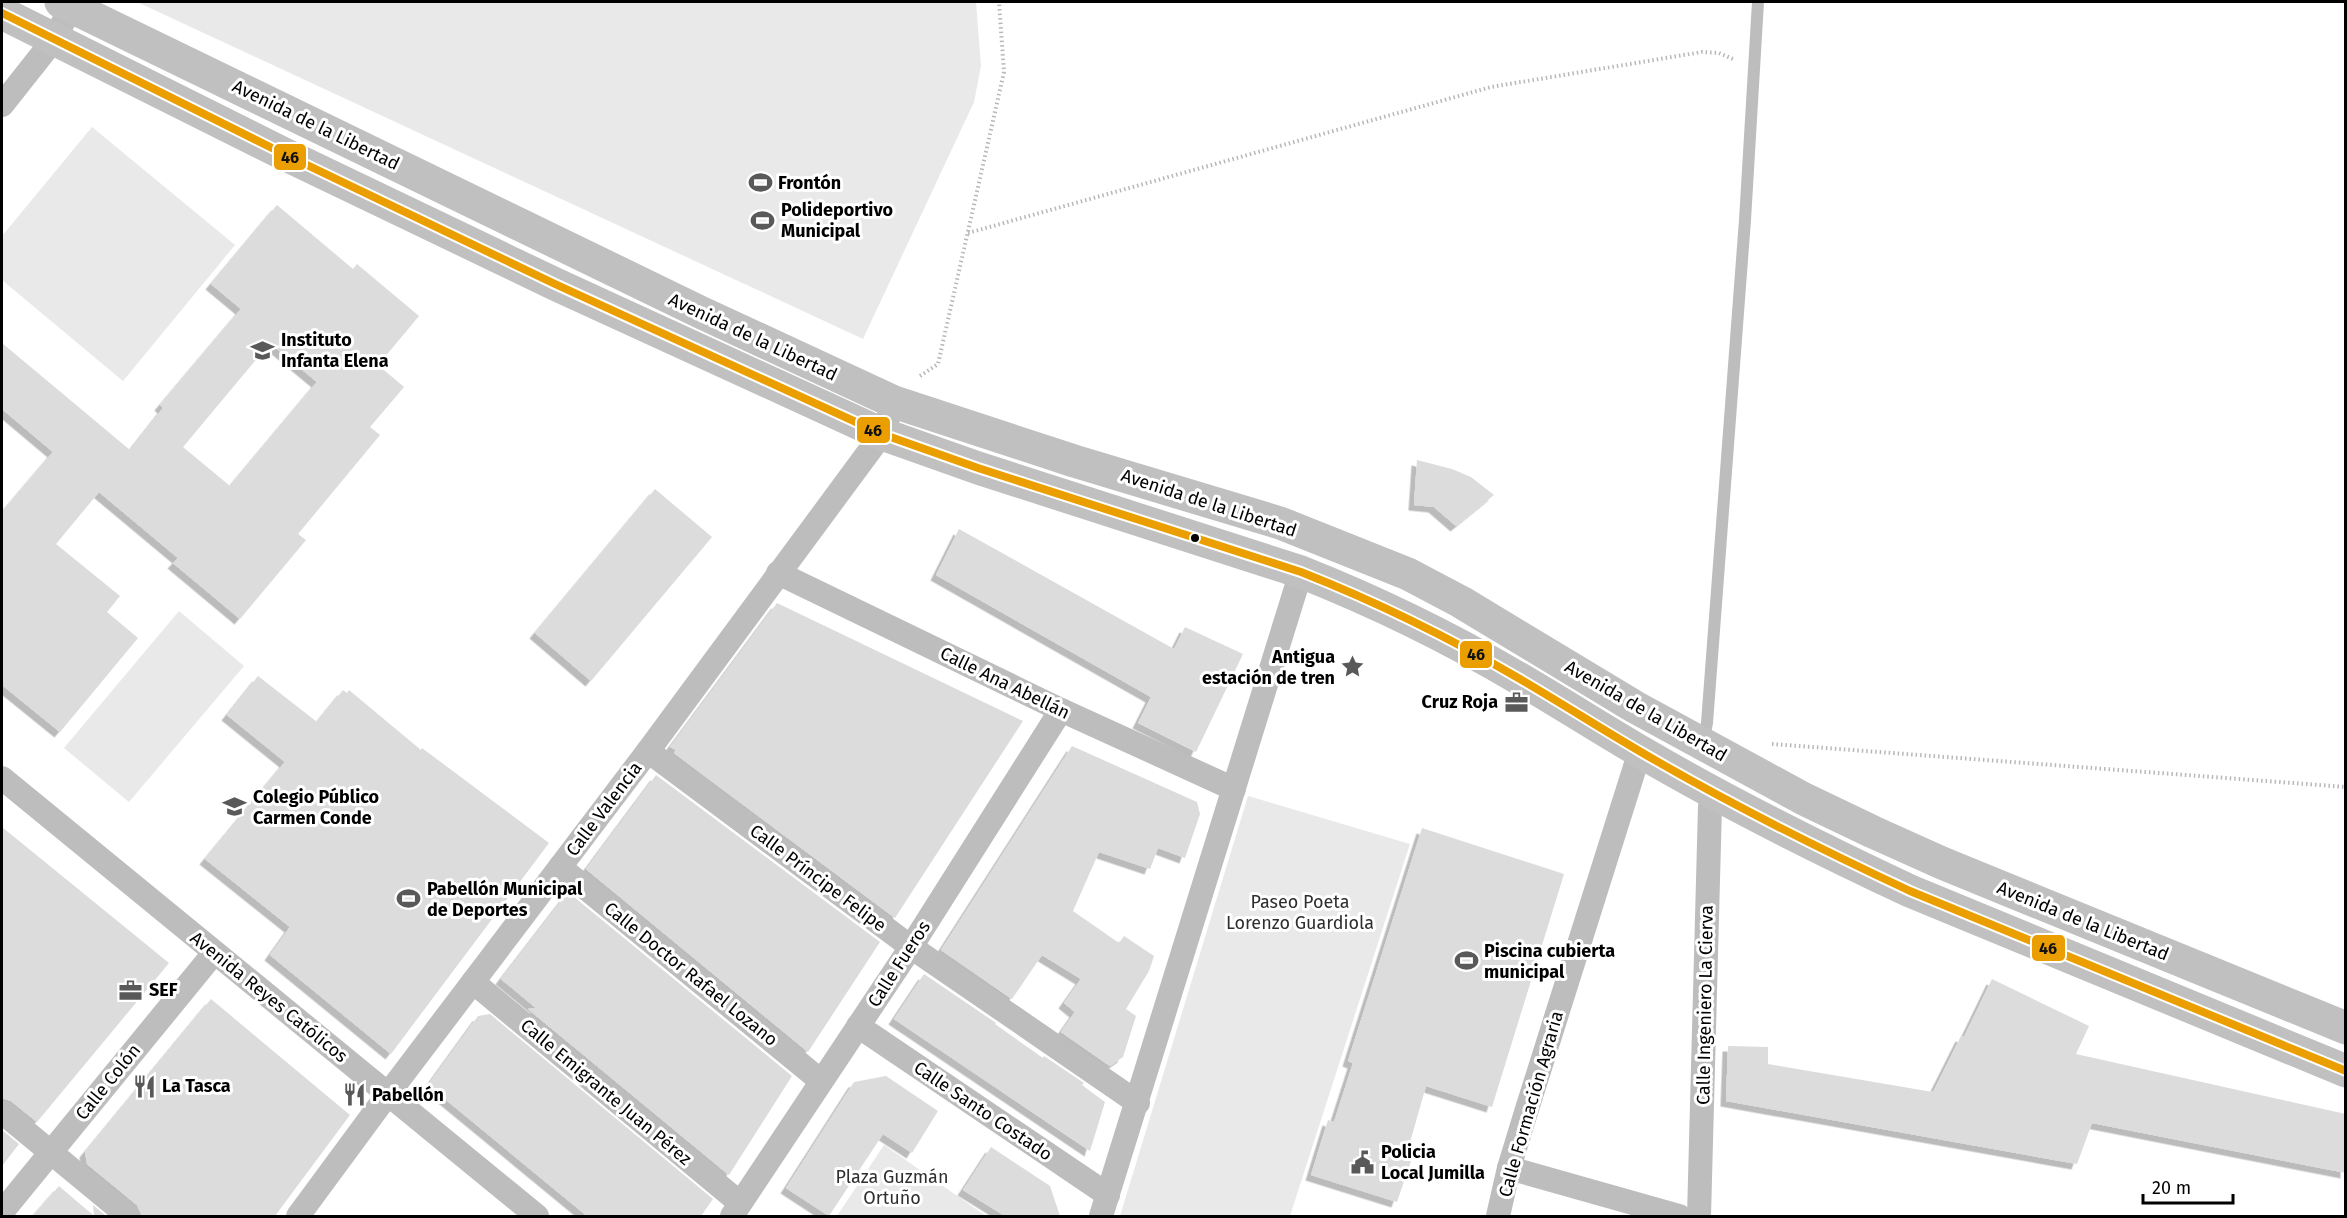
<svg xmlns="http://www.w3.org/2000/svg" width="2347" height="1218" font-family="'Fira Sans',sans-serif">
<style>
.green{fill:#e9e9e9}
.building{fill:#dcdcdc;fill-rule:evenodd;filter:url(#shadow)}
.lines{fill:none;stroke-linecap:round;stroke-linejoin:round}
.path{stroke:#b8b8b8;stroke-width:4;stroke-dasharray:1.5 3;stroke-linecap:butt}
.service{stroke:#bdbdbd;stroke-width:12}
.minor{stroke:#bdbdbd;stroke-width:24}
.secondary{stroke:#c0c0c0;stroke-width:33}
.bus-1-casing{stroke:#fff;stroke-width:12}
.bus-1{stroke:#eb9e00;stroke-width:8}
.bus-dot{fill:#000;stroke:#fff;stroke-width:2}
.labels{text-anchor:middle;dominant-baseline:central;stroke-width:6;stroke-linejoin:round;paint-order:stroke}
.street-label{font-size:18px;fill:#000;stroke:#fff}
.poi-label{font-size:18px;font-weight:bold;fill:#000;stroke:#fff;text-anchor:start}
.park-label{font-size:18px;fill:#2e2e2e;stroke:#fff}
.line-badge{stroke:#fff;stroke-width:2}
.pale-badge-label{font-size:16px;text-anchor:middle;font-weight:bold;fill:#111}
</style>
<defs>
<filter id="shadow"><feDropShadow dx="-5.5" dy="5.5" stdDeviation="0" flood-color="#0004"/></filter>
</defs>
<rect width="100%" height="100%" fill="#fff"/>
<g class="green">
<polygon points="137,2 976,2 981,66 974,102 863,339"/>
<polygon points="92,127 235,245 123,381 2,280 2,236"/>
<polygon points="179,611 244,666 129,802 64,748"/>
<polygon points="1248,796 1410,844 1290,1216 1120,1216"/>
<polygon points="884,1145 986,1216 837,1216"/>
</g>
<g class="building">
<path d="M277,205L353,269L357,264L419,316L378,365L404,387L370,427L380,435L298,534L306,540L240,619L173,563L178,558L99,492L56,544L120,596L107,612L138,638L60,732L2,685V512L53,452L2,409V343L130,450L163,408L160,405L241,309L211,284ZM270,343L317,382L230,486L183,447Z"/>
<polygon points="1417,460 1452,469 1471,477 1494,495 1456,526 1434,507 1414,505"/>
<polygon points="655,489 712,537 591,681 535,633"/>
<polygon points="959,529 1174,649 1185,627 1243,654 1196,752 1138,723 1151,697 936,575"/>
<polygon points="777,603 1023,721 895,918 674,753 676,750 670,747"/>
<polygon points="258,676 317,722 343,690 347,693 349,690 421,750 422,748 549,843 391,1054 270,955 290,927 205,859 285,762 227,715"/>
<polygon points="1072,746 1197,802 1200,814 1185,858 1158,848 1150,869 1099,852 1073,911 1119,943 1124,936 1154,956 1149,971 1126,1009 1136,1016 1123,1057 1110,1066 1061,1032 1075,1012 1064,1003 1081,979 1042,955 1012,999 941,950"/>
<polygon points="656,775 880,942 808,1052 586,869"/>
<polygon points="2,827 169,963 37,1122 11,1101 2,1098"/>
<polygon points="1422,828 1564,874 1492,1107 1426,1086 1409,1146 1415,1149 1397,1202 1311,1175 1328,1120 1334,1122 1353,1063 1348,1061"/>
<polygon points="568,892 792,1076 729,1175 528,1009 536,1008 501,979"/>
<polygon points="924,974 996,1023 995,1024 1043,1058 1044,1056 1084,1083 1082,1085 1105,1102 1090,1151 894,1019"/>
<polygon points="1992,979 2089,1026 2076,1054 2346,1114 2346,1173 2092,1123 2077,1164 1726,1101 1728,1046 1768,1047 1768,1064 1933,1092 1961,1036 1964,1037"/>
<polygon points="211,999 350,1115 275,1216 142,1216 137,1205 87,1164 85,1152"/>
<polygon points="490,1014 713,1199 701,1216 587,1216 428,1085 478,1016"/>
<polygon points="886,1076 938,1111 912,1153 883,1134 829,1216 786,1188 854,1082"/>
<polygon points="2,1130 19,1144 2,1166"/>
<polygon points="991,1147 1050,1186 1060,1216 1005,1216 963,1190"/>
<polygon points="59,1186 94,1216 93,1205 106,1216 33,1216"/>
</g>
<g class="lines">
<g class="path">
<polyline points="968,233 1491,87 1702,52 1719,53 1733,59"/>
<polyline points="920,376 938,364 1004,72 999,2"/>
<polyline points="1772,744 2346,787"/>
</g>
<polyline class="service" points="1703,742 1707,723 1745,220 1758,2"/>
<g class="minor">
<polyline points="2,105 55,38 71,7"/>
<polyline points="778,573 1061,710 1234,789"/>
<polyline points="648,751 911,947 1138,1103"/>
<polyline points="2,778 537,1216"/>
<polyline points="560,867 821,1081"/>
<polyline points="473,982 740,1203"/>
<polyline points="858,1026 1108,1195"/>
<polyline points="2,1112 128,1216"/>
<polyline points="1509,1168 1679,1216"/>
<polyline points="2,1212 214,953"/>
<polyline points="298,1216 388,1094 648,751 882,434 888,418"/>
<polyline points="732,1216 911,947 1061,710"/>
<polyline points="1101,1216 1301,572"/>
<polyline points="1498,1216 1509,1168 1527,1109 1640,751"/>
<polyline points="1699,1216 1710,806 1717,795"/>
</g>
<g class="secondary">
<polyline points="61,2 700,312 894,402 1074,461 1280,523 1408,574 1461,602 1635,707 1804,799 1873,832 1942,863 2346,1028"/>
<path d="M2,13L282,153L555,284L882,434L978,468L1301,572C1377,602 1450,638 1520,679C1561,703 1600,728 1641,752C1728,803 1818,848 1910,891L2346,1071"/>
</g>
<defs>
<path id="bus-1" d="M2,13L282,153L555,284L882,434L978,468L1301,572C1377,602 1450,638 1520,679C1561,703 1600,728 1641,752C1728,803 1818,848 1910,891L2346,1071"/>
</defs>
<use href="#bus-1" class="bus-1-casing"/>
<use href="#bus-1" class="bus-1"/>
</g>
<defs>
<symbol id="stadium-bare" viewBox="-9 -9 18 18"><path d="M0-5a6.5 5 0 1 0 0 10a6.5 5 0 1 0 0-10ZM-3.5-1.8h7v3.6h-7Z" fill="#595959" stroke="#fff" stroke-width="2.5" paint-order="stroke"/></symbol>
<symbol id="school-bare" viewBox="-9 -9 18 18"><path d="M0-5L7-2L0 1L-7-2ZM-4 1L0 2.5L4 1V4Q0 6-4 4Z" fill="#595959" stroke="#fff" stroke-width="2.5" paint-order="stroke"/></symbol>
<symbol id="sight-bare" viewBox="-9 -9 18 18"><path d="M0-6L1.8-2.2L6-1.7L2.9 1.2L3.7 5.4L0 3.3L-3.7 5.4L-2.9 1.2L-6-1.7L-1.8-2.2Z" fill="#595959" stroke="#fff" stroke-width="2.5" paint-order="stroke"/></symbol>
<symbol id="office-bare" viewBox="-9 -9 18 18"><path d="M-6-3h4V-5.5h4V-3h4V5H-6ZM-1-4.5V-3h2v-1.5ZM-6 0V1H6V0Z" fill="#595959" stroke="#fff" stroke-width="2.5" paint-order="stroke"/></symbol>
<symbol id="restaurant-bare" viewBox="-9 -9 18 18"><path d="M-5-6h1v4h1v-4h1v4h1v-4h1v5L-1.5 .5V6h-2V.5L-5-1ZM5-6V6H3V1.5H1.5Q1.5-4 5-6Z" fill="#595959" stroke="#fff" stroke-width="2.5" paint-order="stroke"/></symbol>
<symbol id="civic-bare" viewBox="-9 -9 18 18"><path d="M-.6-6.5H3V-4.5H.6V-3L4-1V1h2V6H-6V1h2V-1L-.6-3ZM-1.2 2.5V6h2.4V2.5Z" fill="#595959" stroke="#fff" stroke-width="2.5" paint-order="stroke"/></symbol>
</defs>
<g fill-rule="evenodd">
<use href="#stadium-bare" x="744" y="166" width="33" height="33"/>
<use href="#stadium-bare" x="746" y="204" width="33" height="33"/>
<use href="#school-bare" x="246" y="334" width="33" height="33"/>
<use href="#sight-bare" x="1336" y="650" width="33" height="33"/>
<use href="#office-bare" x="1500" y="686" width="33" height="33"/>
<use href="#school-bare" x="218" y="790" width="33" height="33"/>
<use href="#stadium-bare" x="392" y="882" width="33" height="33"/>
<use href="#stadium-bare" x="1450" y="944" width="33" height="33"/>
<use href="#office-bare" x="114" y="974" width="33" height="33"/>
<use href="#restaurant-bare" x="128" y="1070" width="33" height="33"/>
<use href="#restaurant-bare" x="338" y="1078" width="33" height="33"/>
<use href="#civic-bare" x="1346" y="1146" width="33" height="33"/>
</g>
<circle class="bus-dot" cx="1195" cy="538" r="5"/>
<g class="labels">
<g class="street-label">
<text transform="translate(316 125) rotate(26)">Avenida de la Libertad</text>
<text transform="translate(753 337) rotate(25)">Avenida de la Libertad</text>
<text transform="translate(1209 503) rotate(18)">Avenida de la Libertad</text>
<text transform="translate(1005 683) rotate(26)">Calle Ana Abellán</text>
<text transform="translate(1646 711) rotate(30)">Avenida de la Libertad</text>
<text transform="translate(604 809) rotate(-53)">Calle Valencia</text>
<text transform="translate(818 878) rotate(37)">Calle Príncipe Felipe</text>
<text transform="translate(2083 921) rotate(22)">Avenida de la Libertad</text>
<text transform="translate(899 964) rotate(-57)">Calle Fueros</text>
<text transform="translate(691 974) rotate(39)">Calle Doctor Rafael Lozano</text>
<text transform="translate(269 997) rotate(39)">Avenida Reyes Católicos</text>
<text transform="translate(1705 1005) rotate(-89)">Calle Ingeniero La Cierva</text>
<text transform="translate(108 1082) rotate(-51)">Calle Colón</text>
<text transform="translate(606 1092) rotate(40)">Calle Emigrante Juan Pérez</text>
<text transform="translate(1531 1104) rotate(-74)">Calle Formación Agraria</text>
<text transform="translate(983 1111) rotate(34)">Calle Santo Costado</text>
</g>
<g class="poi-label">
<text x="778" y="183">Frontón</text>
<text x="781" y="210">Polideportivo<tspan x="781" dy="21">Municipal</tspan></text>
<text x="281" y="340">Instituto<tspan x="281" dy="21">Infanta Elena</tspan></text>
<text x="1335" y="657" text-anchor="end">Antigua<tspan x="1335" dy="21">estación de tren</tspan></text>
<text x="1498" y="702" text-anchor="end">Cruz Roja</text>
<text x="253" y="797">Colegio Público<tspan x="253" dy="21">Carmen Conde</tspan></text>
<text x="427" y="889">Pabellón Municipal<tspan x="427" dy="21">de Deportes</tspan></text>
<text x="1484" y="951">Piscina cubierta<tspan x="1484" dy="21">municipal</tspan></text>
<text x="149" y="990">SEF</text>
<text x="162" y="1086">La Tasca</text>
<text x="372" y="1095">Pabellón</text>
<text x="1381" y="1152">Policia<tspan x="1381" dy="21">Local Jumilla</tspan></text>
</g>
<g class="park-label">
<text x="1300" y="902">Paseo Poeta<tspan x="1300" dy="21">Lorenzo Guardiola</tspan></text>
<text x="892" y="1177">Plaza Guzmán<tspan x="892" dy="21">Ortuño</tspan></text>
</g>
</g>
<g class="line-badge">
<rect x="273" y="143" width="34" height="28" rx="6" fill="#eb9e00"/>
<rect x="856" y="416" width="35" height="28" rx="6" fill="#eb9e00"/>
<rect x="1459" y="640" width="34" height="29" rx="6" fill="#eb9e00"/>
<rect x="2031" y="934" width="35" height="28" rx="6" fill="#eb9e00"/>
</g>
<g class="pale-badge-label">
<text x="290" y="163">46</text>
<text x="873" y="436">46</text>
<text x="1476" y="660">46</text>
<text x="2048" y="954">46</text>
</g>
<rect width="2347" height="1218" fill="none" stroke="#000000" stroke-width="6"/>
<path d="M2143 1194v9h90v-9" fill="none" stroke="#000000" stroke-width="3"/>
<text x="2152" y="1194" font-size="18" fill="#000000" stroke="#ffffff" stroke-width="4.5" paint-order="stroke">20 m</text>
</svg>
